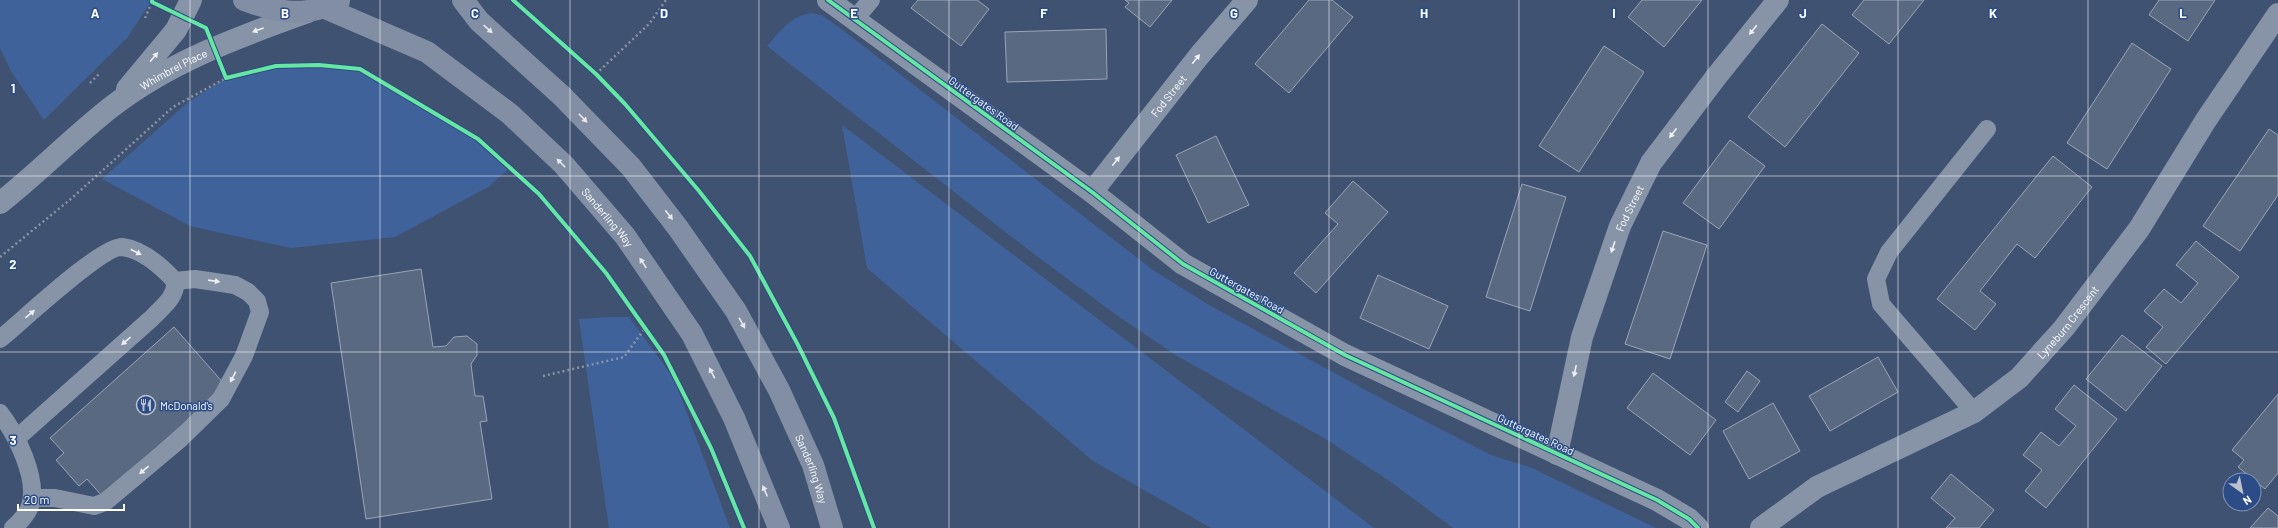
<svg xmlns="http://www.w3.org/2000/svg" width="2278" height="528" font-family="Barlow,sans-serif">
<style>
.green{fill:#40629b}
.building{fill:#5a6982;stroke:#9aa4b5}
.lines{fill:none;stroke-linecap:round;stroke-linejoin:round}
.path{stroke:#8793a7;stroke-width:2.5;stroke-dasharray:2 3;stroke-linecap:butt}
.lane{stroke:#8793a7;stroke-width:18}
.street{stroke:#8793a7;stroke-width:22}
.secondary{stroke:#818ea3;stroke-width:22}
.cycleway-casing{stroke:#2b4c86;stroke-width:6}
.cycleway{stroke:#66e7a1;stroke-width:4}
.oneway{fill:#e6e8ed}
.oneway2{fill:#edeff2}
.grid{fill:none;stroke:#fff;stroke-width:1;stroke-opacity:0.55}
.labels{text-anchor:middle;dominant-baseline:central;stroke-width:3;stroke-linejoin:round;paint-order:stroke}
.street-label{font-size:11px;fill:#fff;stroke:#2b4c86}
.poi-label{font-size:11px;fill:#fff;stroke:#2b4c86;text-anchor:start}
.grid-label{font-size:13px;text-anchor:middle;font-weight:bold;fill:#fff;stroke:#2b4c86;stroke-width:3;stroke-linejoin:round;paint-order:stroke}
</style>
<rect width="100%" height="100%" fill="#405271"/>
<g class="green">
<polygon points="0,0 152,0 127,38 44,120 11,71 0,48"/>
<path d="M811,13L821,15L840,28L1153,270L1209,305L1384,400L1491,455L1532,468L1656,528H1453L1388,480L1324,438L1177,356L1115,314L1030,251L767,46C780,31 790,17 811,13Z"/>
<polygon points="319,65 360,69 471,134 510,168 488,187 395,237 291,248 190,226 102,179 187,103 226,78 276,66"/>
<polygon points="842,125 1374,528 1211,528 1093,461 867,268"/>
<polygon points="609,317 629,317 674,379 730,528 609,528 579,319"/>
</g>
<g class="building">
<polygon points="918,0 977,0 989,9 961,46 911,8"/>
<polygon points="1125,0 1172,0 1150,27 1125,7 1129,3"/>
<polygon points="1309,0 1332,0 1353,17 1289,93 1255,64"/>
<polygon points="1642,0 1702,0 1664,47 1628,17"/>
<polygon points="1864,0 1924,0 1889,44 1852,15"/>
<polygon points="2159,0 2215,0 2188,41 2149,15"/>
<polygon points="1822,24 1859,53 1785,147 1748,117"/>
<polygon points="1106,29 1107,79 1007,82 1005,32"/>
<polygon points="2132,43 2171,69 2107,169 2067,143"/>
<polygon points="1604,46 1644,72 1579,172 1539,146"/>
<polygon points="2269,129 2278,135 2278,195 2240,251 2203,226"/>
<polygon points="1216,136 1249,205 1208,223 1176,155"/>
<polygon points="1730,140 1765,166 1719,229 1683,203"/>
<polygon points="2053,156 2092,187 2035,258 2017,244 1980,291 1996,304 1975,330 1937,299"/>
<polygon points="1353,181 1388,212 1316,293 1294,273 1338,224 1325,213"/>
<polygon points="1522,184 1566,197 1530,311 1486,297"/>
<polygon points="1663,231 1707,245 1670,359 1625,344"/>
<polygon points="2196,241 2239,277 2166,364 2146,347 2163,327 2144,311 2164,289 2181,303 2198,283 2176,265"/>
<polygon points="421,269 433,347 446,346 454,337 467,336 477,344 477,355 471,364 475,396 483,396 487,421 480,422 492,499 366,519 331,283"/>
<polygon points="1378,275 1448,306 1429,349 1360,318"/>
<polygon points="174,327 226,386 102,496 87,479 79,486 56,460 64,453 50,438"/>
<polygon points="2122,335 2162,366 2126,411 2086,379"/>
<polygon points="1878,357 1898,392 1830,431 1809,396"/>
<polygon points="1747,371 1760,381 1738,412 1725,402"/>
<polygon points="1653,373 1716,420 1690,455 1627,408"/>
<polygon points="2074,385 2117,419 2046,508 2025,491 2042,470 2023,455 2041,432 2059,446 2076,426 2055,409"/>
<polygon points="2278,394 2278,473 2265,489 2238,467 2244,460 2232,450"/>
<polygon points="1773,403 1800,451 1749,479 1723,431"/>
<polygon points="1951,474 1994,510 1979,528 1946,528 1955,518 1931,498"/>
<polygon points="2268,508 2278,516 2278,528 2250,528"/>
</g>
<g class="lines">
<g class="path">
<polyline points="145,18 152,2"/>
<polyline points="596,74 649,24 666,0"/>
<polyline points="90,83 100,73"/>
<polyline points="0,257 72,198 173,107 226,78"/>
<polyline points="543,376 624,357 645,328"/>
</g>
<g class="lane">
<polyline points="854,20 871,0"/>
<path d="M0,339C20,323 101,246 122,247C142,249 162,267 175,281C177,297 162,307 152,318L17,438"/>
<polyline points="1974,412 1881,304 1876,279 1889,252 1987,129"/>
<path d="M0,413C16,434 39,479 30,506C28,513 19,523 13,528"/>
<polyline points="32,498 55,498 94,506 105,502 180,439 221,399 244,356 260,312 257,301 248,292 235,285 195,279 175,281"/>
</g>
<g class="street">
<polyline points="828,0 1092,192 1183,264 1345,355 1657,500 1689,519 1698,528"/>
<polyline points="127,89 176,30 191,0"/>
<path id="s1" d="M1092,192L1199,56L1247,0"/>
<path id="s2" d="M0,203C38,173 72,138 110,108C169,62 238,37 308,12"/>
<path id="s3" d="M1557,454L1582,337L1620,226L1651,163L1716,77L1778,0"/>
<path id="s4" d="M1761,528L1817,487L1974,412L2019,378L2064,328L2139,229L2206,120L2278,14"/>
</g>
<g class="secondary">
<path d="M244,0C279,13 305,18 339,1"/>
<path id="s5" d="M463,0L479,21L562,96L631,167L678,228L736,311L779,390L813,465L832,528"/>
<path id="s6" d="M325,8L427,52L510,114L564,165L625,236L692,334L734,418L779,528"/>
</g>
<defs>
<g id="cycleway">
<polyline points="152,0 152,2 206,28 226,78 276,66 319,65 360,69 478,139 539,194 606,273 664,355 711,448 744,528"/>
<polyline points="513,0 596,74 625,104 699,191 750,256 798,345 834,418 874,528"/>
<polyline points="828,0 1092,192 1183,264 1345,355 1657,500 1689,519 1698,528"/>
</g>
</defs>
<use href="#cycleway" class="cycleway-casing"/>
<use href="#cycleway" class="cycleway"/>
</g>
<defs><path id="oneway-solid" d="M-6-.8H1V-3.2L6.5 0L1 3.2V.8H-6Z"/></defs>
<g class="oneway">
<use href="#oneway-solid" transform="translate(488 29) rotate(42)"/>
<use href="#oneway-solid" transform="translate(583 118) rotate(46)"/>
<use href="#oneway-solid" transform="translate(561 163) rotate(-135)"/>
<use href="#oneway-solid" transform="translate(669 215) rotate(52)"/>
<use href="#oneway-solid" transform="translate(643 263) rotate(-124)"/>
<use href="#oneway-solid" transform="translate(742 323) rotate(61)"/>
<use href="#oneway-solid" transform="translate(712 373) rotate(-117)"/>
<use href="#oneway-solid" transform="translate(765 491) rotate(-113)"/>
</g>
<g class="oneway2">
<use href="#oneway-solid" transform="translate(258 30) rotate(160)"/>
<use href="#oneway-solid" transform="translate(1753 30) rotate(129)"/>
<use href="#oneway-solid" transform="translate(154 57) rotate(-50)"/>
<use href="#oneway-solid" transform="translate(1196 59) rotate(-51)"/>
<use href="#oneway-solid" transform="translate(1673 133) rotate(127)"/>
<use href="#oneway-solid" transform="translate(1116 161) rotate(-52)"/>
<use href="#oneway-solid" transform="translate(1613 247) rotate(109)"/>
<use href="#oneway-solid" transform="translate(136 252) rotate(27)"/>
<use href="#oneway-solid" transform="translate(214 281) rotate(8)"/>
<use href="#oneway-solid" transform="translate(30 314) rotate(-40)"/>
<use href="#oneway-solid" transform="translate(126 341) rotate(139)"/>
<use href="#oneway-solid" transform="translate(1575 371) rotate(102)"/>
<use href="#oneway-solid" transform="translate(233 377) rotate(117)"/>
<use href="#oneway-solid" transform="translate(144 470) rotate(139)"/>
</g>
<path class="grid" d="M190,0V528M380,0V528M570,0V528M759,0V528M949,0V528M1139,0V528M1329,0V528M1519,0V528M1708,0V528M1898,0V528M2088,0V528M0,176H2278M0,352H2278"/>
<defs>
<symbol id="restaurant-ring" viewBox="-11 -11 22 22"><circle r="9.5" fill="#2b4c86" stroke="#bcc2cd" stroke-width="1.5"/><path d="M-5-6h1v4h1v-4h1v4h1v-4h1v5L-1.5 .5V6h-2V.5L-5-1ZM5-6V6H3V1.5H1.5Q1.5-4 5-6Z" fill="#bcc2cd"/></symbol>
</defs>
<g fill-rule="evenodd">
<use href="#restaurant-ring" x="135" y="394" width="22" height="22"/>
</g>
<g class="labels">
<g class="street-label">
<text stroke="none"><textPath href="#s2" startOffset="220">Whimbrel Place</textPath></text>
<text stroke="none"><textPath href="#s1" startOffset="123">Fod Street</textPath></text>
<text transform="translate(984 103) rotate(36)">Guttergates Road</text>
<text stroke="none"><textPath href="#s3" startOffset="257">Fod Street</textPath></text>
<text stroke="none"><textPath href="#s6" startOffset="357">Sanderling Way</textPath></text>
<text transform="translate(1247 290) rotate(29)">Guttergates Road</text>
<text stroke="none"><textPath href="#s4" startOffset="374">Lyneburn Crescent</textPath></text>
<text transform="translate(1536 434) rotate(25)">Guttergates Road</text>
<text stroke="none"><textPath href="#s5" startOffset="591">Sanderling Way</textPath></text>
</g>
<g class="poi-label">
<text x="160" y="405">McDonald's</text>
</g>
</g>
<g class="grid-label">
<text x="95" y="18">A</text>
<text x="285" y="18">B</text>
<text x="475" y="18">C</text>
<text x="664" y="18">D</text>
<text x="854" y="18">E</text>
<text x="1044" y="18">F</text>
<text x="1234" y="18">G</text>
<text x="1424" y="18">H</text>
<text x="1614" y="18">I</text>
<text x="1803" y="18">J</text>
<text x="1993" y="18">K</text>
<text x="2183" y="18">L</text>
<text x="13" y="93">1</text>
<text x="13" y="269">2</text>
<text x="13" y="445">3</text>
</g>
<g transform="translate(2242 492) rotate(147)"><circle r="19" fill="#2b4c86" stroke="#8094b6"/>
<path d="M0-3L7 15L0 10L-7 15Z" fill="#bcc2cd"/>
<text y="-6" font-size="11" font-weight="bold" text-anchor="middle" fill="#ffffff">N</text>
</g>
<path d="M18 504v6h106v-6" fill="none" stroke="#ffffff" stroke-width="2"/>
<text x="24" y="504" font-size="12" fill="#ffffff" stroke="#2b4c86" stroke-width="3" paint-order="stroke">20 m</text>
</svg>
